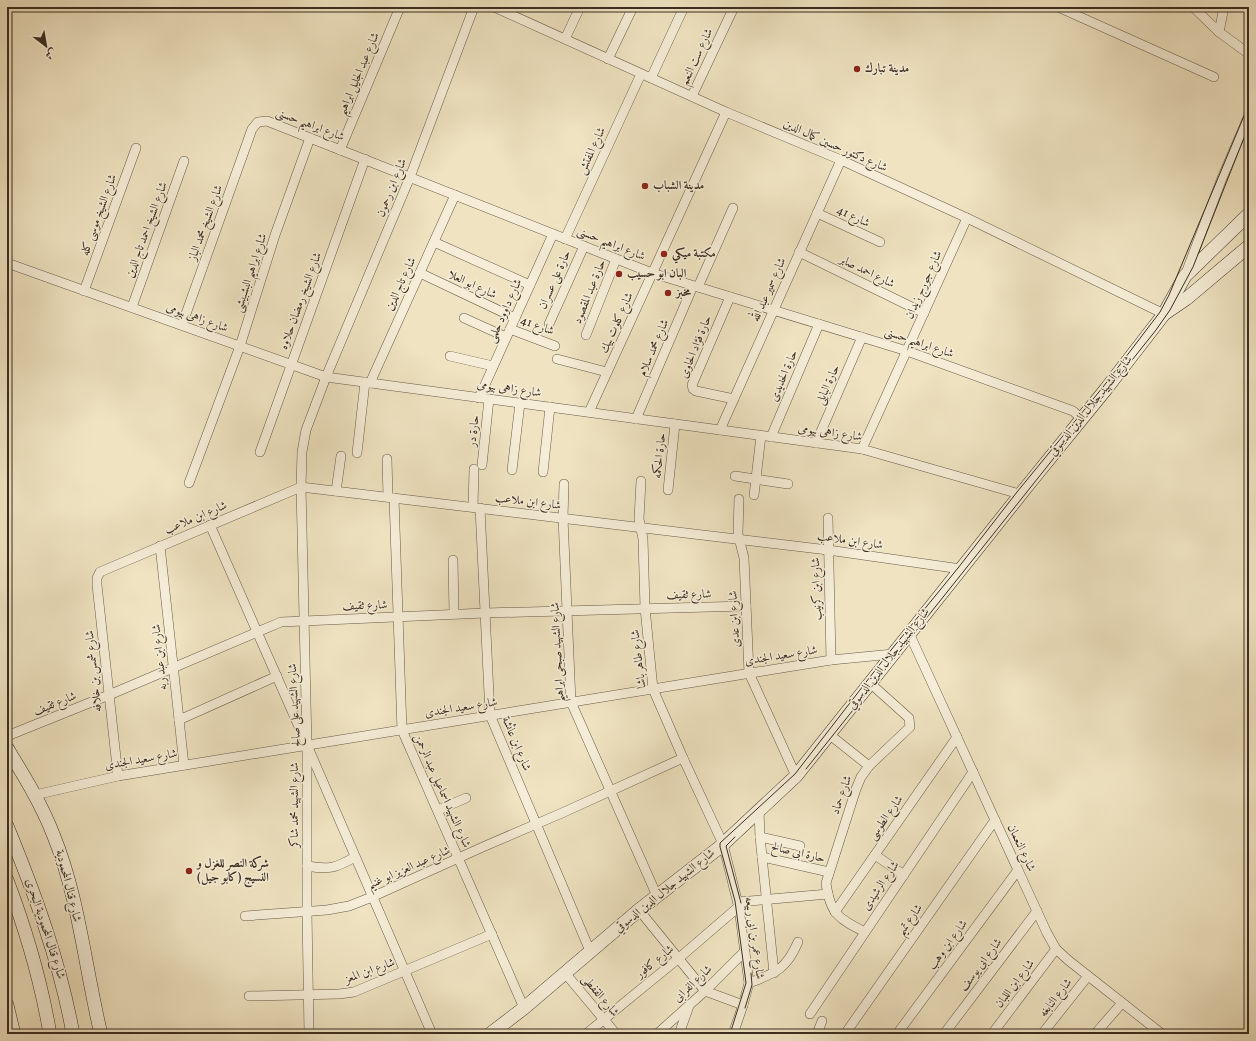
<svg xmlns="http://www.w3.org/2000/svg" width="1256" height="1041" font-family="Vollkorn,Amiri,serif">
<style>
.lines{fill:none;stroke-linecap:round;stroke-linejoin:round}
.street-casing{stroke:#685a48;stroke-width:10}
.secondary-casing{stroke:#3b2d20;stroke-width:14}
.street{stroke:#f5edd7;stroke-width:9}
.secondary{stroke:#f5edd7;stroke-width:13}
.tram{stroke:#3b2d20;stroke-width:1}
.poi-dot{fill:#8f2418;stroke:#f5edd7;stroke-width:1.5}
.labels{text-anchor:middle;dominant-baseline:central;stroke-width:3;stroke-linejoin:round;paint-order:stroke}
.street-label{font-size:12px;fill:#3b2d20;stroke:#f5edd7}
.poi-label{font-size:12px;font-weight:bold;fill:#3b2d20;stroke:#f5edd7;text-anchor:start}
</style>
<rect width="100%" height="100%" fill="#efe3c1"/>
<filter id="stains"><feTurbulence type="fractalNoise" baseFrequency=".005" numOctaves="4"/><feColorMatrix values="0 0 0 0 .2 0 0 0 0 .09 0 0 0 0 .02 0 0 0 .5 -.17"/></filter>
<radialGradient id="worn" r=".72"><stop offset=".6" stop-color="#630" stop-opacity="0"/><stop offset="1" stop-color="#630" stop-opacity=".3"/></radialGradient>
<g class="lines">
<defs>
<g id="street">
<polyline points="494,7 726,112 841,160 967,218 1164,314"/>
<polyline points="1058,7 1214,77"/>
<polyline points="1193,7 1219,32 1249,54"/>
<polyline points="1219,32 1224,7"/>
<polyline points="565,39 580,7"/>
<polyline points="608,59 633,7"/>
<polyline points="651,78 684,7"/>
<polyline points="692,96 734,7"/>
<polyline points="340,150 400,7"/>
<polyline points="817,213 880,242"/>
<polyline points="565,239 641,74"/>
<polyline points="434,242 530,285"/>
<polyline points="799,252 924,313"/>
<polyline points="7,263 326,377 862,449 1016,493 1019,496"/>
<polyline points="420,273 515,318"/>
<polyline points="1186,273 1222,178 1249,115"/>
<polyline points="698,287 733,208"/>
<polyline points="84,291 136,148"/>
<polyline points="730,297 692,385 693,389 696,391 734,399"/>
<polyline points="132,307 184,161"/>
<polyline points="464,318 506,337"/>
<polyline points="549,324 584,246"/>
<polyline points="182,325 252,129 258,122 267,121 652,273 907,351 1073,411 1082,419"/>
<polyline points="510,329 555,346"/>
<polyline points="586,335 616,259"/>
<polyline points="450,356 493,366"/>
<polyline points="557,359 607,372"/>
<polyline points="370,383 455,195"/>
<polyline points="479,398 553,234"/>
<polyline points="589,412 726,112"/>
<polyline points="636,419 693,286"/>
<polyline points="720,430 841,160"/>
<polyline points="771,437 819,324"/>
<polyline points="816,443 862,337"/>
<polyline points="862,449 967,218"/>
<polyline points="260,452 365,159"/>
<polyline points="357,453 365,382"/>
<polyline points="387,459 388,497"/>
<polyline points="482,465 489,399"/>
<polyline points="512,470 520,403"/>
<polyline points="543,472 550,407"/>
<polyline points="735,476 788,484"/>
<polyline points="641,481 639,519 643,539 645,608 653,689 683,758 723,844 739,908 749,983 743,1005 733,1034"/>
<polyline points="189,483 240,346 275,235 310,138"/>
<polyline points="564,484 563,518 571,702 657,896"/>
<polyline points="668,490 675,424"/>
<polyline points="336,491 341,456"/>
<polyline points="754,495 761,436"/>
<polyline points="394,498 402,730 524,1008"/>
<polyline points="739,499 738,534 744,558 749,673 796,776"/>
<polyline points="473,507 474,469"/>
<polyline points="480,508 490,715 590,951"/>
<polyline points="828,518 831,660"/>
<polyline points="210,525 307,745 307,912 309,1034"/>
<polyline points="160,546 184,765"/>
<polyline points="453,560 454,614"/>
<polyline points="909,633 1047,933 1056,949 1068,960 1162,1034"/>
<polyline points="179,720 277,676"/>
<polyline points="830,735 869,766"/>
<polyline points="7,736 109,695 281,622 485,613 746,606"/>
<polyline points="118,776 97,585 97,578 100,572 301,487 828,550 961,569"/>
<polyline points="35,795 118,776 831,660 893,654"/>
<polyline points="438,810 466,798"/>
<polyline points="759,811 760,837 774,973"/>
<polyline points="760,837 800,846"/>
<polyline points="875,855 904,875"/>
<polyline points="762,857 829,872"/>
<path d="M307,866C329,870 336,868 355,857"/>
<polyline points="738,902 828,894"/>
<polyline points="639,910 705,991 743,1005"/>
<polyline points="835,912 957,737"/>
<polyline points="245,916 327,910 349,906 372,897 485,846 562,813 683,758"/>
<path d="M865,932C839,919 830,914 826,883L856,789L861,777L869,766L910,727L909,718L870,683"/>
<polyline points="565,973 616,1034"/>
<path d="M749,983C775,973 786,970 798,942"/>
<polyline points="249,996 339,994 354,992 492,934"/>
<polyline points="810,1014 973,772"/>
<polyline points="432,1034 307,745 301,487 302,452 306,430 326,377 410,177 474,7"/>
<polyline points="586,1034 679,958 736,909 739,908"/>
<polyline points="657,1034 705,991 743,953 745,953"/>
<polyline points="679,1034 689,1006"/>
<polyline points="817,1034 822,1021"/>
<polyline points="845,1034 995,820"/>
<polyline points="897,1034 1018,870"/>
<polyline points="944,1034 1037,911"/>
<polyline points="992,1034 1056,949"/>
<polyline points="1042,1034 1088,976"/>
<polyline points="1095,1034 1122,1003"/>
</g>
<g id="secondary">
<polyline points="1165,312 1185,276 1249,214"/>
<path d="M7,748C24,776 41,803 53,834C79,897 85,968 101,1034"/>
<path d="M7,826C35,894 60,962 73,1034"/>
<path d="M7,880C26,930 41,981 50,1034"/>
<polyline points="7,1005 14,1034"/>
<polyline points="490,1034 524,1008 639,910 720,847 796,776 1028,485 1106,389 1164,314 1186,299 1249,246"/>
</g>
</defs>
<use href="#street" class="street-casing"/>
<use href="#secondary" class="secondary-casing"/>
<use href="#street" class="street"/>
<use href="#secondary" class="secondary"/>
<g class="tram">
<polyline points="806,769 1156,330 1170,310 1193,267 1249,125"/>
<polyline points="735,837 726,846 741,903"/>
<polyline points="745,1008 752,985 751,973"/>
<polyline points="730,1034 746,983 735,901 720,847 720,843 795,774 887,655 958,568 1017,492 1103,387 1160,312 1169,295 1249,104"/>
</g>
</g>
<g class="poi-dot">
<circle cx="857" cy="69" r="4"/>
<circle cx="645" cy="186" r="4"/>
<circle cx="664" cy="254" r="4"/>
<circle cx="619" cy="274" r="4"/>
<circle cx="668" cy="293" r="4"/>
<circle cx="189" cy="871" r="4"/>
</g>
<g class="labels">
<g class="street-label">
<text transform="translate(697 57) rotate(-65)">شارع ست النعم</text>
<text transform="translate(359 74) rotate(-67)">شارع عبد الجليل ابراهيم</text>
<text transform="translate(310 125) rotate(21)">شارع ابراهيم حسنى</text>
<text transform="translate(835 146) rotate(24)">شارع دكتور حسين كمال الدين</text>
<text transform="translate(592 151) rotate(-65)">شارع المفتش</text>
<text transform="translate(392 188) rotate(-68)">شارع ابن رحمون</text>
<text transform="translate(99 215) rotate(-70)">شارع الشيخ موسى كله</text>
<text transform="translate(853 217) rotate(25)">شارع 41</text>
<text transform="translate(206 223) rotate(-70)">شارع الشيخ محمد الباز</text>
<text transform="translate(147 230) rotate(-70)">شارع الشيخ احمد تاج الدين</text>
<text transform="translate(611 244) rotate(22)">شارع ابراهيم حسنى</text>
<text transform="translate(867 272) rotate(26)">شارع احمد صابر</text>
<text transform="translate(251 273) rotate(-72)">شارع ابراهيم البشبيشى</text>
<text transform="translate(555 280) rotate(-66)">حارة على عسران</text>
<text transform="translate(401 284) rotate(-65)">شارع تاج الدين</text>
<text transform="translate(472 285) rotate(25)">شارع ابو العلا</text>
<text transform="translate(924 285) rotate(-66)">شارع جورج زيدان</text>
<text transform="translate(769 290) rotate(-66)">شارع سمير عبد الله</text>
<text transform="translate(590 292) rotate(-68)">حارة عبد المقصود</text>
<text transform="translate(301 301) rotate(-70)">شارع الشيخ رمضان حلاوه</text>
<text transform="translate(505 311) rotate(-66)">شارع داوود حلمى</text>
<text transform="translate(197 318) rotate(20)">شارع زاهى بيومى</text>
<text transform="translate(617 323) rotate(-66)">شارع كلوت بيك</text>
<text transform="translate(537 326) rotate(20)">شارع 41</text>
<text transform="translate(919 343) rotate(19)">شارع ابراهيم حسنى</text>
<text transform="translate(696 347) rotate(-68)">حارة فؤاد الحاوى</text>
<text transform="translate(654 348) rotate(-67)">شارع محمد سلام</text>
<text transform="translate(784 376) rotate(-67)">حارة الحديدى</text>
<text transform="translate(828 385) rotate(-66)">حارة البابلى</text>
<text transform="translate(509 389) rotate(8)">شارع زاهى بيومى</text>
<text transform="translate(1091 406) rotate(-51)">شارع الشهيد جلال الدين الدسوقي</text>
<text transform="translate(474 431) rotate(-84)">حارة در</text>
<text transform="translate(830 433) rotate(8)">شارع زاهى بيومى</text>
<text transform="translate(660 456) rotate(-84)">حارة الحكمه</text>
<text transform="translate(528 502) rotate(7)">شارع ابن ملاعب</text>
<text transform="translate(196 518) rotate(-23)">شارع ابن ملاعب</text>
<text transform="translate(850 541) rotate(8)">شارع ابن ملاعب</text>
<text transform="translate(817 589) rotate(-92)">شارع ابن كرنيب</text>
<text transform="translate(689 595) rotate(-1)">شارع ثقيف</text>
<text transform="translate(365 606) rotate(-2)">شارع ثقيف</text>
<text transform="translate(735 619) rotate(-93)">شارع ابن عدى</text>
<text transform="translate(558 652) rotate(-93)">شارع الشهيد صبحى ابراهيم</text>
<text transform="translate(781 656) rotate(-9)">شارع سعيد الجندى</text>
<text transform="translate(160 657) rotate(-96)">شارع ابن عبد ربه</text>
<text transform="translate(639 659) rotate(-97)">شارع طاهر باشا</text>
<text transform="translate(889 659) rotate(-52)">شارع الشهيد جلال الدين الدسوقي</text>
<text transform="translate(94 671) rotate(-96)">شارع شمس بن خلافه</text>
<text transform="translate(55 704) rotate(-22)">شارع ثقيف</text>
<text transform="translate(295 705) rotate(-93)">شارع الشهيد على صالح</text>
<text transform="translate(461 708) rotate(-9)">شارع سعيد الجندى</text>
<text transform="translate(516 744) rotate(67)">شارع ابن عائشة</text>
<text transform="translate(141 760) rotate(-10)">شارع سعيد الجندى</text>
<text transform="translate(442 791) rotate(66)">شارع الشهيد اسماعيل عبد الرحمن</text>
<text transform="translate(842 795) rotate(-70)">شارع حماد</text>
<text transform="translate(295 805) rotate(-90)">شارع الشهيد محمد شاكر</text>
<text transform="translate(886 818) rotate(-55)">شارع الطوسى</text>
<text transform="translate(1021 848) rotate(65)">شارع النعمان</text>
<text transform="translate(798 853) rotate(13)">حارة ابى صالح</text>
<text transform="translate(409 868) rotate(-24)">شارع عبد العزيز ابو غنيم</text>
<text transform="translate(68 886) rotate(76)">شارع قنال المحمودية</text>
<text transform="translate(881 886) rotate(-56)">شارع الرشيدى</text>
<text transform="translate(665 891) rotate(-39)">شارع الشهيد جلال الدين الدسوقي</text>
<text transform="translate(910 920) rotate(-55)">شارع تميم</text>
<text transform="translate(45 929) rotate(72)">شارع قنال المحمودية البحرى</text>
<text transform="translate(754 938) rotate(82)">شارع عمر بن ابى ربيعه</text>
<text transform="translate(948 945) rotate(-54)">شارع ابن وهب</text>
<text transform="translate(655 962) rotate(-39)">شارع كافور</text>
<text transform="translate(981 965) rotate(-53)">شارع ابى يوسف</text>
<text transform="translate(370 971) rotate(-20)">شارع ابن المعز</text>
<text transform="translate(693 984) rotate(-43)">شارع الفرابى</text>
<text transform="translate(1015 984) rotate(-53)">شارع ابن اللبان</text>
<text transform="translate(600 996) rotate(50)">شارع القفطى</text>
<text transform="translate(1056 998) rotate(-52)">شارع النابغه</text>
</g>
<g class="poi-label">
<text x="865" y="69">مدينة تبارك</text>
<text x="653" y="186">مدينة الشباب</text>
<text x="672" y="254">مكتبة ميكي</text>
<text x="627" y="274">البان ابو حسيب</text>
<text x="676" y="293">مخبز</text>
<text x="197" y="864">شركة النصر للغزل و<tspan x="197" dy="14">النسيج (كابو جيل)</tspan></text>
</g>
</g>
<rect width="1256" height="1041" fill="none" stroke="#efe3c1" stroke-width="24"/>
<rect x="8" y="8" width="1240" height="1025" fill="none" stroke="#3b2d20" stroke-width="2"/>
<rect x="12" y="12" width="1232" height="1017" fill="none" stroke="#3b2d20"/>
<g transform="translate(46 46) rotate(149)" stroke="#f5edd7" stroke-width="3" paint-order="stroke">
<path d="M0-3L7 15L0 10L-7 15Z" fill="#3b2d20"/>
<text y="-6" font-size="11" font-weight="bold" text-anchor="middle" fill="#3b2d20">ش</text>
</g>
<rect width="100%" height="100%" filter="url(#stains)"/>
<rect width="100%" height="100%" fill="url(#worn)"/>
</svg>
